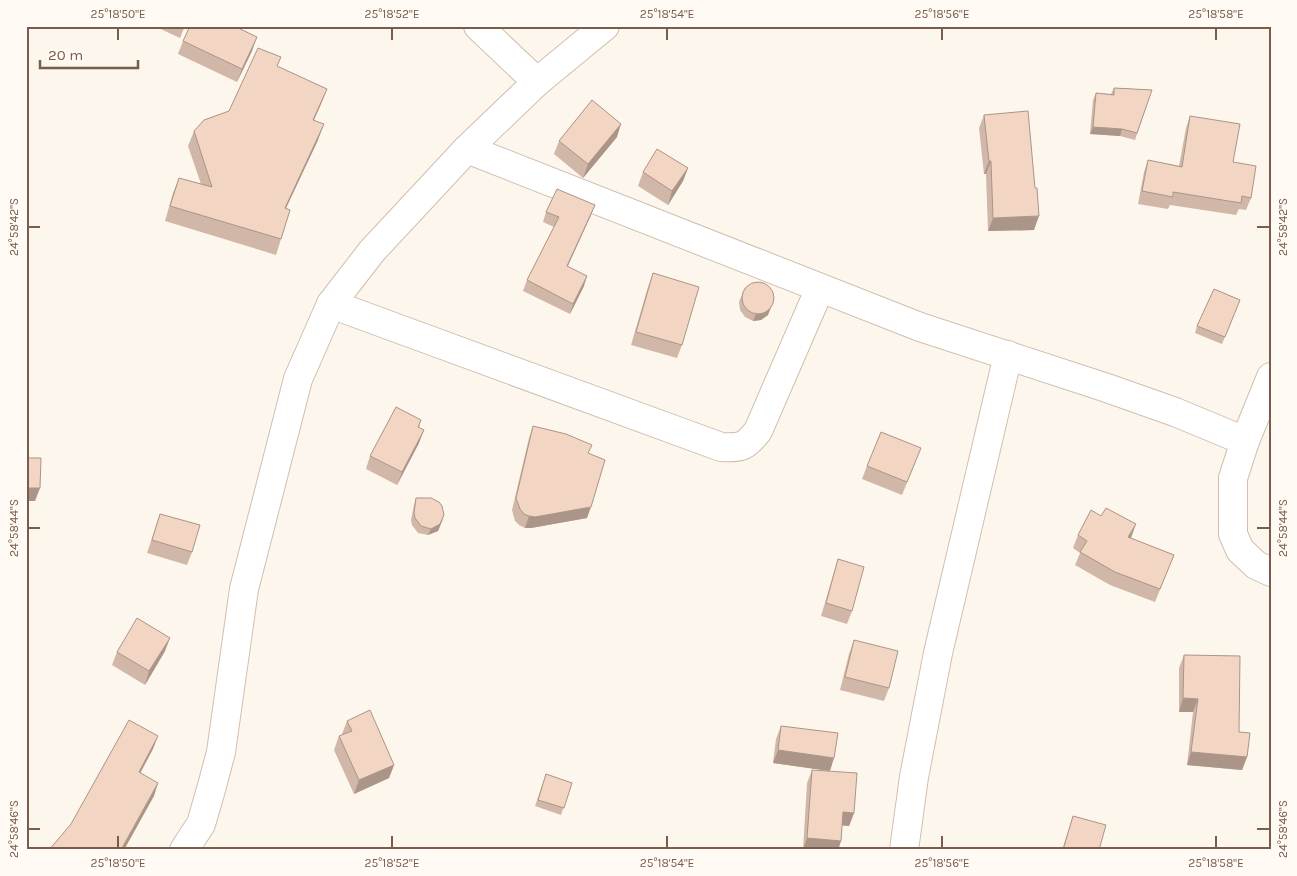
<svg xmlns="http://www.w3.org/2000/svg" width="1297" height="876" font-family="Karla,sans-serif">
<style>
.lines{fill:none;stroke-linecap:round;stroke-linejoin:round}
.street-casing{stroke:#d1beb0;stroke-width:30}
.street{stroke:#fff;stroke-width:28}
.wall{fill:#d1b7a8}
.shaded-wall{fill:#aa9588}
.building{fill:#f3d5c3;stroke:#aa9588}
.ticks{fill:none;stroke:#7a5c4d;stroke-width:2}
.neatline{fill:none;stroke:#7a5c4d;stroke-width:2}
.ticks-label{font-size:12px;text-anchor:middle;fill:#7a5c4d}
</style>
<rect width="100%" height="100%" fill="#fdf6ec"/>
<g class="lines">
<defs>
<g id="street">
<polyline points="478,26 537,82"/>
<polyline points="467,149 920,327 1107,388 1175,412 1245,441 1233,478 1233,534 1240,550 1256,565 1271,572"/>
<path d="M331,304L721,447C742,448 745,447 758,431L820,288"/>
<polyline points="1245,441 1271,377"/>
<polyline points="184,850 201,824 212,786 221,752 244,589 298,379 331,304 372,251 467,149 537,82 605,26"/>
<polyline points="904,850 914,777 938,653 1008,355"/>
</g>
</defs>
<use href="#street" class="street-casing"/>
<use href="#street" class="street"/>
</g>
<g class="wall">
<polygon points="154,26 185,26 180,38"/>
<polygon points="183,41 252,51 237,82 178,54"/>
<polygon points="277,67 327,89 321,104 314,120 318,140 286,208 281,239 276,255 165,221 173,193 179,178 201,184 188,146 194,131 229,111"/>
<polygon points="1114,88 1152,90 1135,140 1120,136 1090,134 1093,100 1096,93 1111,94"/>
<polygon points="984,115 1034,230 988,231 986,174 984,174 979,128"/>
<polygon points="1190,116 1233,162 1251,198 1246,210 1239,209 1236,215 1170,205 1168,209 1138,204 1144,172 1148,160 1179,166 1186,128"/>
<polygon points="617,137 583,178 554,154 559,141"/>
<polygon points="688,168 683,181 668,205 638,186 643,172"/>
<polygon points="595,205 591,215 568,266 584,286 570,314 523,291 527,280 554,227 543,222 546,212"/>
<polygon points="653,273 682,345 677,358 631,345 648,287"/>
<polygon points="745,287 768,315 761,320 753,321 745,317 740,310 739,302"/>
<polygon points="1240,300 1222,344 1195,333 1197,326"/>
<polygon points="421,420 419,428 419,443 397,485 366,469 370,456"/>
<polygon points="533,426 589,453 587,518 531,528 525,528 519,525 515,521 512,510 529,438"/>
<polygon points="916,461 902,495 862,479 867,466"/>
<polygon points="416,498 440,526 438,531 428,535 418,533 412,525 411,520 414,505"/>
<polygon points="160,514 192,552 187,565 147,553"/>
<polygon points="1078,535 1131,538 1174,555 1155,602 1110,585 1075,565 1080,553 1073,548"/>
<polygon points="838,559 852,611 847,624 821,616 834,572"/>
<polygon points="854,640 889,688 884,701 840,690 849,654"/>
<polygon points="165,651 145,685 112,665 117,652"/>
<polygon points="1184,655 1239,732 1247,757 1242,770 1187,765 1193,712 1179,712 1179,668"/>
<polygon points="347,721 394,765 389,778 354,794 334,750 339,736 342,735 342,734"/>
<polygon points="781,726 830,771 773,763 776,739"/>
<polygon points="812,770 854,813 849,826 842,825 841,841 838,850 803,850 807,783"/>
<polygon points="546,774 572,783 561,815 535,806"/>
<polygon points="1073,816 1099,850 1062,850"/>
</g>
<g class="shaded-wall">
<polygon points="257,37 252,51 237,82 242,69"/>
<polygon points="327,89 321,104 307,135 313,120"/>
<polygon points="324,124 318,140 279,223 285,208"/>
<polygon points="621,124 617,137 583,178 588,164"/>
<polygon points="1093,127 1122,129 1120,136 1090,134"/>
<polygon points="989,161 991,161 986,174 984,174"/>
<polygon points="688,168 683,181 668,205 672,191"/>
<polygon points="595,205 591,215 563,276 567,266"/>
<polygon points="1039,216 1034,230 988,231 993,218"/>
<polygon points="587,276 584,286 570,314 573,304"/>
<polygon points="774,300 768,315 761,320 753,321 756,314"/>
<polygon points="424,430 419,443 397,485 402,472"/>
<polygon points="26,488 40,488 35,501 26,501"/>
<polygon points="591,507 587,518 531,528 525,528 529,516"/>
<polygon points="443,519 438,531 428,535 431,529"/>
<polygon points="1136,524 1131,538 1124,550 1128,537"/>
<polygon points="170,638 165,651 145,685 149,671"/>
<polygon points="1183,698 1198,699 1193,712 1179,712"/>
<polygon points="158,736 153,749 134,785 139,772"/>
<polygon points="778,750 834,758 830,771 773,763"/>
<polygon points="1191,752 1247,757 1242,770 1187,765"/>
<polygon points="394,765 389,778 354,794 359,780"/>
<polygon points="158,783 154,796 124,850 121,850"/>
<polygon points="843,812 854,813 849,826 838,825"/>
<polygon points="807,838 841,841 838,850 803,850"/>
</g>
<g class="building">
<polygon points="190,26 234,26 257,37 242,69 183,41"/>
<polygon points="258,48 281,57 277,66 327,89 313,120 324,124 285,208 290,210 281,239 170,206 179,178 212,187 194,131 204,120 229,111"/>
<polygon points="1114,88 1152,90 1137,133 1122,129 1093,127 1096,93 1114,95"/>
<polygon points="592,100 621,124 588,164 559,141"/>
<polygon points="1028,111 1035,188 1037,188 1039,216 993,218 991,161 989,161 984,115"/>
<polygon points="1190,116 1240,124 1233,162 1256,166 1251,198 1242,196 1241,203 1173,192 1173,197 1142,191 1148,160 1182,167"/>
<polygon points="657,149 688,168 672,191 643,172"/>
<polygon points="557,189 595,205 567,266 587,276 573,304 527,280 559,217 546,212"/>
<polygon points="653,273 699,287 682,345 636,332"/>
<circle cx="758" cy="298" r="16"/>
<polygon points="1214,289 1240,300 1225,337 1197,326"/>
<polygon points="396,407 421,420 418,427 424,430 402,472 370,456"/>
<polygon points="533,426 566,434 592,445 588,453 605,460 591,507 535,517 529,516 524,514 520,509 516,498"/>
<polygon points="881,432 921,448 907,482 867,466"/>
<polygon points="26,458 41,458 40,488 26,488"/>
<polygon points="416,498 431,498 439,502 442,506 444,515 440,524 431,529 421,526 415,518 414,513"/>
<polygon points="1106,508 1136,524 1128,537 1174,555 1160,589 1115,572 1080,552 1087,541 1078,535 1091,510 1101,516"/>
<polygon points="160,514 200,525 192,552 152,540"/>
<polygon points="838,559 864,567 852,611 826,603"/>
<polygon points="137,618 170,638 149,671 117,652"/>
<polygon points="854,640 898,651 889,688 845,677"/>
<polygon points="1184,655 1240,656 1239,732 1250,733 1247,757 1191,752 1198,699 1183,698"/>
<polygon points="370,710 394,765 359,780 339,736 352,731 347,721"/>
<polygon points="129,720 158,736 139,772 158,783 122,848 124,850 49,850 71,824"/>
<polygon points="781,726 838,733 834,758 778,750"/>
<polygon points="812,770 857,773 854,813 843,812 841,841 807,838"/>
<polygon points="546,774 572,783 564,808 538,800"/>
<polygon points="1073,816 1106,825 1099,850 1063,850"/>
</g>
<path class="ticks" d="M118,28V40M392,28V40M667,28V40M942,28V40M1216,28V40M28,227H40M1257,227H1270M28,528H40M1257,528H1270M28,829H40M1257,829H1270M118,836V848M392,836V848M667,836V848M942,836V848M1216,836V848"/>
<rect width="1297" height="876" fill="none" stroke="#fffaf3" stroke-width="55"/>
<path d="M40 60v8h98v-8" fill="none" stroke="#7a5c4d" stroke-width="2.5"/>
<text x="48" y="60" font-size="15" fill="#7a5c4d" stroke="#fffaf3" stroke-width="4" paint-order="stroke">20 m</text>
<rect x="28" y="28" width="1242" height="820" class="neatline"/>
<g class="ticks-label">
<text x="118" y="18">25°18'50"E</text>
<text x="392" y="18">25°18'52"E</text>
<text x="667" y="18">25°18'54"E</text>
<text x="942" y="18">25°18'56"E</text>
<text x="1216" y="18">25°18'58"E</text>
<text transform="translate(14 227) rotate(-90)" y="4">24°58'42"S</text>
<text transform="translate(1283 227) rotate(-90)" y="4">24°58'42"S</text>
<text transform="translate(14 528) rotate(-90)" y="4">24°58'44"S</text>
<text transform="translate(1283 528) rotate(-90)" y="4">24°58'44"S</text>
<text transform="translate(14 829) rotate(-90)" y="4">24°58'46"S</text>
<text transform="translate(1283 829) rotate(-90)" y="4">24°58'46"S</text>
<text x="118" y="867">25°18'50"E</text>
<text x="392" y="867">25°18'52"E</text>
<text x="667" y="867">25°18'54"E</text>
<text x="942" y="867">25°18'56"E</text>
<text x="1216" y="867">25°18'58"E</text>
</g>
</svg>
